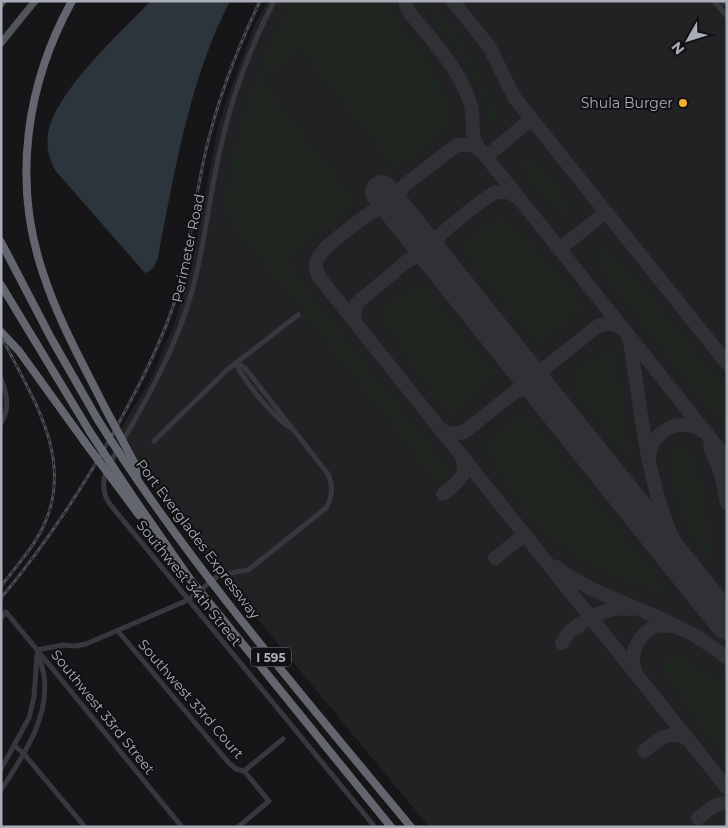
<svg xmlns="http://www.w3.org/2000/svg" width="728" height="828" font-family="Montserrat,sans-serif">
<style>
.built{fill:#222225}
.green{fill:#1e261f}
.water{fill:#2c353c}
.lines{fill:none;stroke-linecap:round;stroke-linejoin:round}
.taxiway{stroke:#303135;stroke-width:14}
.runway{stroke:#303135;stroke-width:34}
.minor-tunnel{stroke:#333438;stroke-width:5;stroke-dasharray:5 2.5;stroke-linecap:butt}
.minor{stroke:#37383d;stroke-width:5}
.major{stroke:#53555c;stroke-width:7}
.highway{stroke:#63666e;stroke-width:8}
.rail-casing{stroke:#4a4c52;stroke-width:3}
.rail{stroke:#111113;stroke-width:1;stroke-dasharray:4;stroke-linecap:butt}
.highway-bridge{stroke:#63666e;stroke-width:8}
.poi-dot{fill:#f2b134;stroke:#111113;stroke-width:2}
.labels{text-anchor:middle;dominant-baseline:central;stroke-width:4;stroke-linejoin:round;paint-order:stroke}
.shield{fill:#111113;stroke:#7b7e86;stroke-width:1}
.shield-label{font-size:12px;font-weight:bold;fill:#a8adb8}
.poi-label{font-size:14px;fill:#a8adb8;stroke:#111113;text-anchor:end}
.street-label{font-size:14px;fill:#a8adb8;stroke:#111113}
</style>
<rect width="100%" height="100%" fill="#161618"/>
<polygon class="built" points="268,1 727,1 727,827 429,827 189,536 188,536 164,504 142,468 121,428 150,381 175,322 192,266 217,131 229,93 256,22"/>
<g class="green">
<path d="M292,1H391L396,19L426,57L450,108L451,117L445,127L417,155L415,154L396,170L300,50L261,81L357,202L295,252C290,258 290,266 293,273L452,472L439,485L275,276C260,258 240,245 231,223C213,177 267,44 292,1Z"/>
<polygon points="428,5 432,6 458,33 462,40 499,116 495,121 488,124 487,105 467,63 428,11 427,8"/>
<path d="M528,155C552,174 557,180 569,209L563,214C540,195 533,188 521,160Z"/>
<path d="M499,219C522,225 568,286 584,306L566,321L567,324L559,330L557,329L543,340L533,341L468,260C466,256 464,252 465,248C467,239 491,222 499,219Z"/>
<polygon points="602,248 626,267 721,382 727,391 727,424 700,399 604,274 595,253"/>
<path d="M420,286L431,292L493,373L494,376L490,382L452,413L446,410L416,371L382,317C384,306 409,287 420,286Z"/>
<path d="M605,351L613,353L616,359L632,465L574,391C572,378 576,371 586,364L585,362L592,356L593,358Z"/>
<path d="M525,415L530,417L672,596C618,576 570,563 531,517C514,498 502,475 489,453L487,444L515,420Z"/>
<path d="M682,447L689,448C705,477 708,532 713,566C703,553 694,541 687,526C681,513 667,466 673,454C675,450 678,448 682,447Z"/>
<polygon points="674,654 682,656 727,687 727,761 710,740 663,669 665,658"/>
</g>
<path class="water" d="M151,1H230C190,77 174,174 158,257C155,265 153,271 145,273L55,170C50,159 46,149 48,136C52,94 122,31 151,1Z"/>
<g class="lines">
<g class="taxiway">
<path d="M406,1V6L410,13C433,42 461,70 471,106C475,120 469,135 478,147L727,459"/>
<polyline points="453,1 490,48 514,97 727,363"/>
<polyline points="486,157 531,119"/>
<path d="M401,216C390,209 381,206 370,213C357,223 324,245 318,258C314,264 316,271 319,277L727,788"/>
<path d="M401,216C395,204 396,194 406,184L457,145H471L480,150"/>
<polyline points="559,249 606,212"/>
<path d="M439,263C435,255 434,247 437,240C442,230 482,201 492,194C501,190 509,191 517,197"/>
<path d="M356,324L354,313L357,303L406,262C417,254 427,256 439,263"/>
<path d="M629,339L631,348C641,410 646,474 670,532C682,559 698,584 715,608"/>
<path d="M549,400C541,388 538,380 546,367L598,326C608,323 614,323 623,329"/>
<polyline points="440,430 453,434 464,432 517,390 533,389 546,398"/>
<polyline points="710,446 722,477 727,503"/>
<path d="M649,457C652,430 680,416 703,431"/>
<path d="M443,494C457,482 470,476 461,456"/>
<polyline points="495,558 524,535"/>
<path d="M556,567C593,595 638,606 678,627"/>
<path d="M572,630C589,616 608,606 631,609"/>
<polyline points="562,643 569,632 579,626"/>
<path d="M636,674C632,664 632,653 637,644C658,603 703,640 727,658"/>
<path d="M644,751C658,740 670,728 687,739"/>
<polyline points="698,818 714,806 727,802"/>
</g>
<polyline class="runway" points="382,192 727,623"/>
<polyline class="minor-tunnel" points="722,1 727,7"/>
<g class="minor">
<polyline points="714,1 727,16"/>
<path d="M236,363C245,383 271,414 289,427"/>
<path d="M1,379C7,394 10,409 1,423"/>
<polyline points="154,441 227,370 298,315"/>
<path d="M122,442C150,394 177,345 192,291C205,245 209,197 220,150C231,98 250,48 274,1"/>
<path d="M118,449C107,468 97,483 109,503L375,827"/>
<polyline points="1,618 6,612 182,827"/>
<polyline points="118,631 228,762 236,769 244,771 269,801 238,827"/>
<path d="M37,650L63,645L75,646L86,644L188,600L219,575L248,570L326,508C333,496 333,486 328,474L245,368L236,363"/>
<polyline points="15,746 24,754 85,827"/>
<polyline points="1,769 29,718 34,697 37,655"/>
<polyline points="244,771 283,739"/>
<path d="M1,790C23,756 50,718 44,675C42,667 40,660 38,652"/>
</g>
<g class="major">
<polyline points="1,4 3,1"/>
<polyline points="1,43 35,1"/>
</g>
<g class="highway">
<path d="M72,1C26,84 12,182 43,273C58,320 83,364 105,408"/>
<polyline points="1,242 51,338 98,420"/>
<polyline points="1,285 90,432"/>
<polyline points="1,332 19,351 84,441"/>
</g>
<defs>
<g id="rail">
<path d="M1,336C31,396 76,459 43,527C33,548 16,567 1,586"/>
<path d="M1,598C43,548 78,495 110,439C137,390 163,342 179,288C191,243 195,196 206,150C218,98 237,49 260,1"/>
</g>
</defs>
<use href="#rail" class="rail-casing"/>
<use href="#rail" class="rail"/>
<g class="highway-bridge">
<polyline points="105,408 135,464 137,478"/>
<path d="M98,420C189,565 302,695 411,827"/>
<polyline points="90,432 133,497 190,579 391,827"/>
<polyline points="84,441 139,515"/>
</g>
</g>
<circle class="poi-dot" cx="683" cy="103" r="5"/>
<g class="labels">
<rect class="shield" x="251" y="647.5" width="40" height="19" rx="4"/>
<g class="shield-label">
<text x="271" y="657">I 595</text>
</g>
<g class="poi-label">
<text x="673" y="103">Shula Burger</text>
</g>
<g class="street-label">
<text transform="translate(188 248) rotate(-78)">Perimeter Road</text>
<text transform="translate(198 539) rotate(53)">Port Everglades Expressway</text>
<text transform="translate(189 583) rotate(51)">Southwest 34th Street</text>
<text transform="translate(191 699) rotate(49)">Southwest 33rd Court</text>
<text transform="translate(103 712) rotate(51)">Southwest 33rd Street</text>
</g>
</g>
<rect width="728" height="828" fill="none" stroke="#a8adb8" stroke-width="5"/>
<g transform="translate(688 40) rotate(231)" stroke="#111113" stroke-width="4" paint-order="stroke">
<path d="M0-4L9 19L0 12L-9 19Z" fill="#a8adb8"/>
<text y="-8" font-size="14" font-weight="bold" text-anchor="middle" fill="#a8adb8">N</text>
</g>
</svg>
